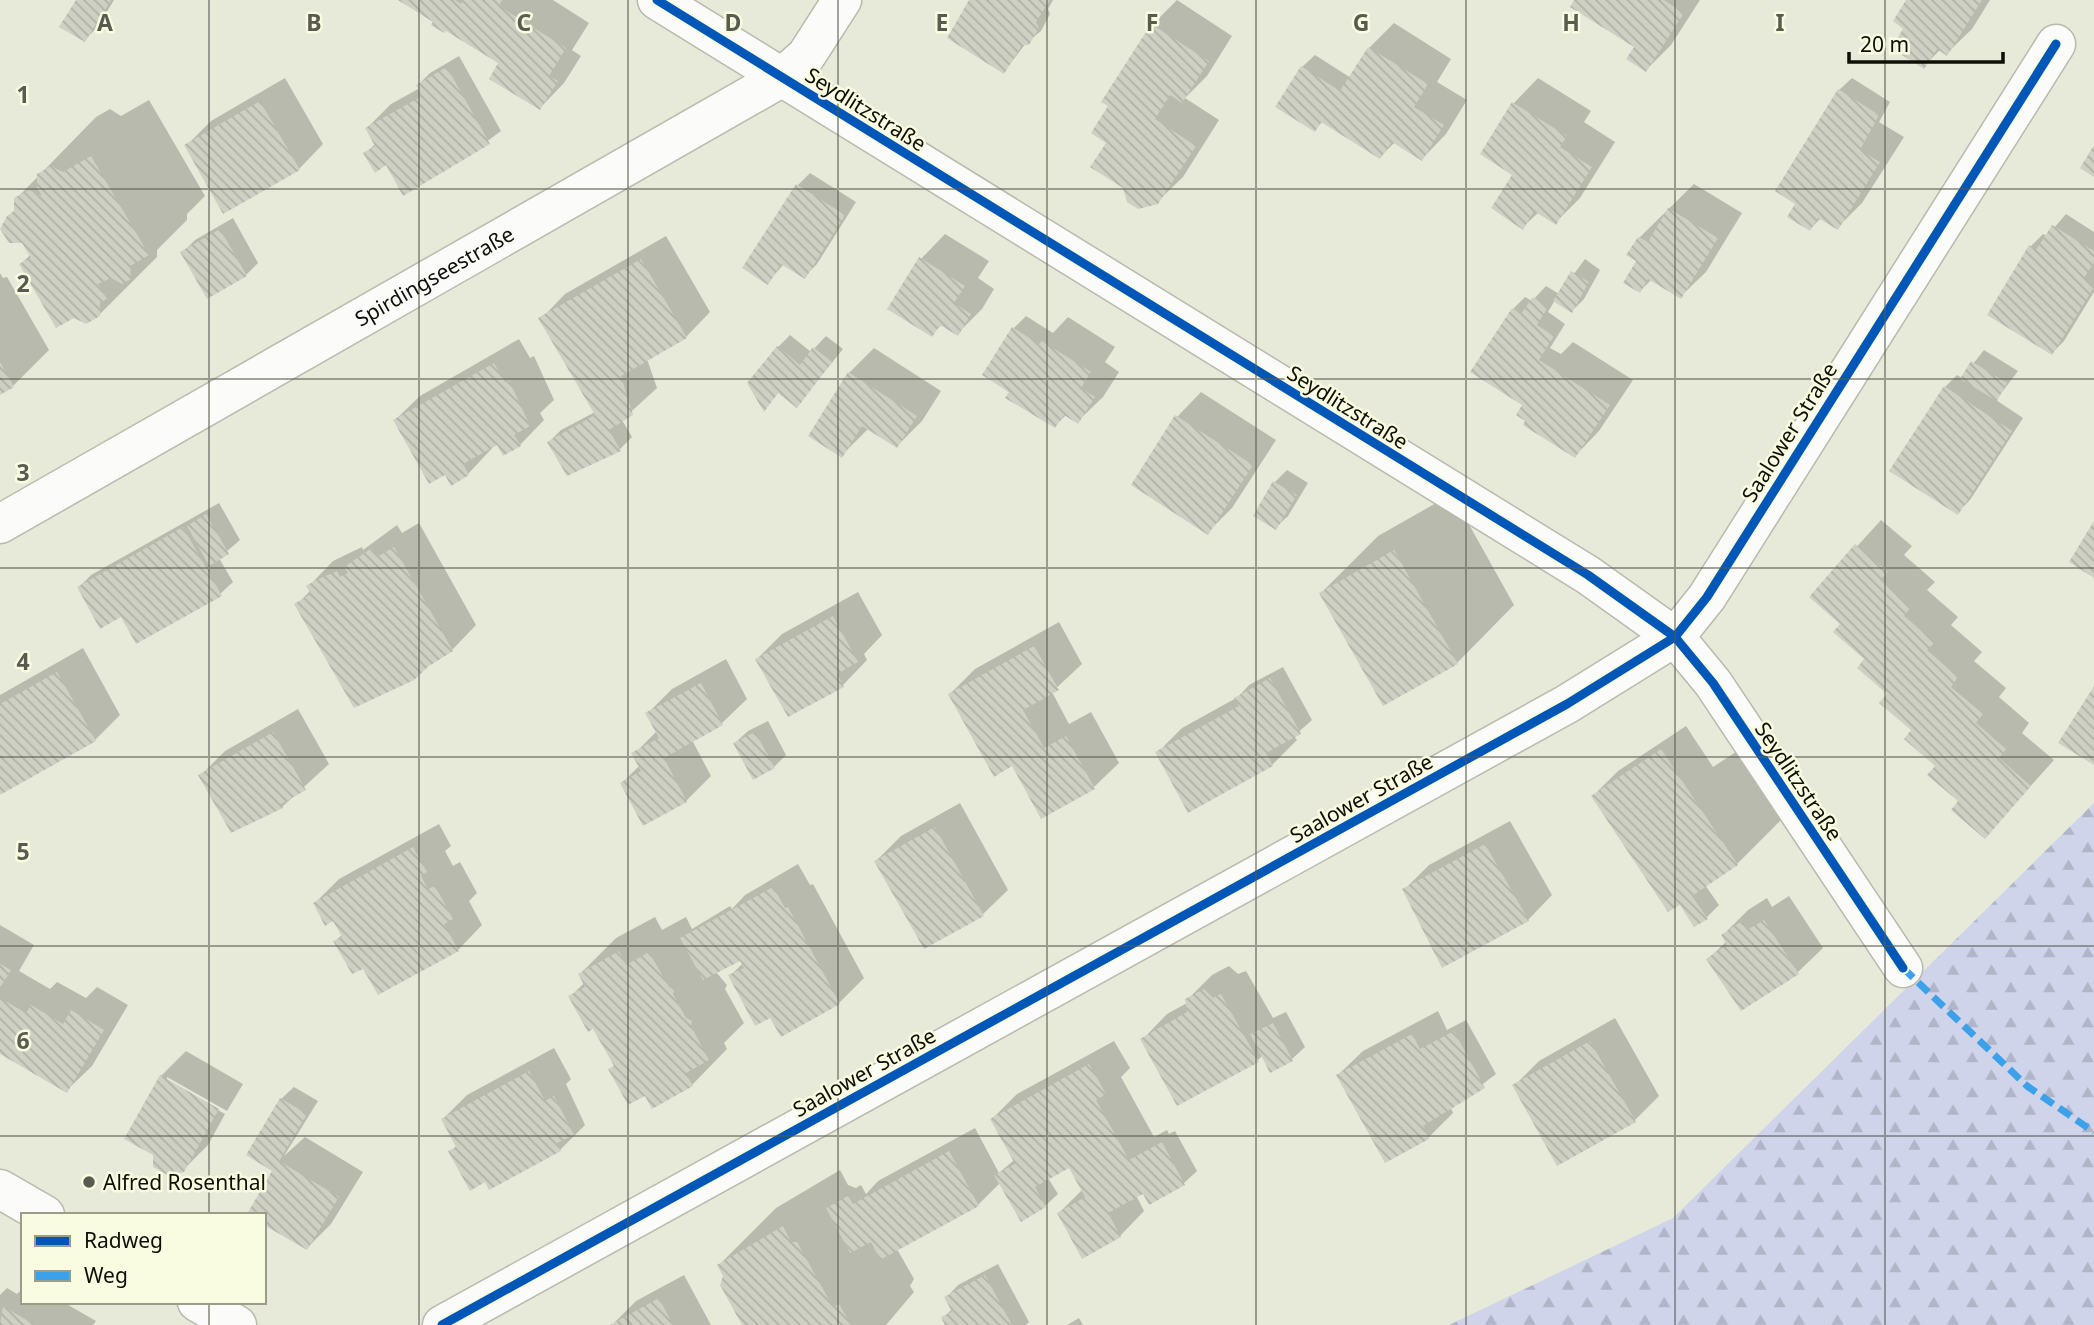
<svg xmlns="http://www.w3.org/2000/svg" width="2094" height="1325" font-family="'Noto Sans',sans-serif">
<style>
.forest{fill:url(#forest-firs)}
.shadow{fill:#0003}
.building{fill:url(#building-back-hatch)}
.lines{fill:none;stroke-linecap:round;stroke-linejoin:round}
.minor-casing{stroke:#b8baad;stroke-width:41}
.minor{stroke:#fbfcf9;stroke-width:38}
.quiet{stroke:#3da1e9;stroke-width:7;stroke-dasharray:14 7;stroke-linecap:butt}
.cycleway-casing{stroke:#f9fce0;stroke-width:13}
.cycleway{stroke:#0057b8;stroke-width:9}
.grid{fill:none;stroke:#5a5b50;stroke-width:2;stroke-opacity:0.55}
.poi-dot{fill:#5a5b50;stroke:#f9fce0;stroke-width:2.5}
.labels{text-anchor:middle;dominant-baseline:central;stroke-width:5;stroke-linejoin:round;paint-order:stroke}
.street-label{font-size:21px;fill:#0e0f06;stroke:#f9fce0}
.poi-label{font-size:21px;fill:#0e0f06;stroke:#f9fce0;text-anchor:start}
.grid-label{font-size:23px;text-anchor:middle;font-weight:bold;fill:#5a5b50;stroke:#f9fce0;stroke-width:5;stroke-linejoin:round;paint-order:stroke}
</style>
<defs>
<pattern id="forest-firs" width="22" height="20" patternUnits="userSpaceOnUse" patternTransform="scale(1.75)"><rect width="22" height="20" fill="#cfd4eb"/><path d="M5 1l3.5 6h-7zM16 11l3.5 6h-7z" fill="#b1b5c8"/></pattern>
<pattern id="building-back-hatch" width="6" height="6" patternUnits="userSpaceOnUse" patternTransform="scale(1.75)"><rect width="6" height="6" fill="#ced0c4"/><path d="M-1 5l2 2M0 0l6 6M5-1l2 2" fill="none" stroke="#b0b1a7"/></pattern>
</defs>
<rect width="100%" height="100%" fill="#e7e9d9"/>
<polygon class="forest" points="2094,803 2094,1325 1449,1325 1673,1218"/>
<g class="shadow">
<polygon points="78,0 114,0 97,28 84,40"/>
<polygon points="401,0 553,0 589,23 572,50 581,56 564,83 540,108 501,62"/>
<polygon points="971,0 1053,0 1048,9 1050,14 1041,31 1026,43 1004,72"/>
<polygon points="1177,0 1232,36 1207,76 1185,98 1219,120 1183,177 1157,202 1108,142 1110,105 1104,101 1152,25"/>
<polygon points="1576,0 1700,0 1671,45 1646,70 1636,47"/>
<polygon points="1908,0 1990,0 1972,29 1947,53 1941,49 1924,66 1906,28"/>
<polygon points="1394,23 1451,59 1437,82 1467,100 1446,134 1422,159 1395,142 1380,157 1323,121 1315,130 1302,67 1315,55 1351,78 1369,48"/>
<polygon points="459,56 501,131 459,162 404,193 387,163 366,153 375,144 367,128 391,104 420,88 418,85 430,73"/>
<polygon points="285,78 323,144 299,169 186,146 211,121"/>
<polygon points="1538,78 1591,111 1584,122 1615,142 1580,198 1555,223 1539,212 1523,227 1514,174 1482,153 1514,103"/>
<polygon points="1852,78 1890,102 1879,122 1904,137 1862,203 1837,228 1821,218 1810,229 1797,204 1839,90"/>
<polygon points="149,100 205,196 187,214 187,220 157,250 157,257 99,315 21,264 31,254 8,217 15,210 16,199 96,117 110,109 121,116"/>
<polygon points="810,173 856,202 817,264 805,276 784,264 768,282 745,268 798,185"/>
<polygon points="1694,184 1742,213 1706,272 1681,296 1652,279 1640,291 1639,238"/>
<polygon points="2066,214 2094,232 2094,292 2064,341 2052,353 1989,314 2031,246 2043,234 2047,236"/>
<polygon points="233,218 258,263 246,275 183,252 195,240"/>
<polygon points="945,234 989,261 978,278 994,289 982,309 957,334 942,324 932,335 921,259"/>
<polygon points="666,236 710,312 686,337 647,359 657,388 622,420 632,437 620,449 549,442 561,430 595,412 541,319 565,294"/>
<polygon points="1585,259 1600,270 1584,299 1572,311 1555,300 1548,312 1565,324 1550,348 1561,354 1573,342 1633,380 1599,431 1575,456 1527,420 1513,309 1525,297 1532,301 1546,286 1559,294"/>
<polygon points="0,273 3,278 7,277 49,350 13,386 0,393"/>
<polygon points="1026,316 1053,333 1068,317 1115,347 1105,362 1119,372 1103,397 1078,421 1067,414 1055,426 984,374 1014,328"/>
<polygon points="790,335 811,352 826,336 843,349 797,406 779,392 764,409 778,347"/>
<polygon points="519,339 530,358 534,356 554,400 540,413 544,420 520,445 497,443 468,474 395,420 420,396"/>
<polygon points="874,348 941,391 922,421 897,446 869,428 842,455 849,373"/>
<polygon points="1984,350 2018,371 1996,400 2023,418 1970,500 1958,512 1945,387 1957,375 1962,378"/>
<polygon points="1201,392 1276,440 1232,508 1208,532 1177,417"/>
<polygon points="1287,470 1308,483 1288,516 1275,528 1275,482"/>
<polygon points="1452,494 1514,605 1457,663 1321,593 1378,536"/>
<polygon points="219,503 240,540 219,558 233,582 220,594 121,615 79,587 91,575"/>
<polygon points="1881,520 1912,546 1904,555 1935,582 1927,590 1958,617 1951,625 1982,652 1974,661 2006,688 1999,697 2029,723 2022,733 2054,760 1985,837 1842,623 1811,597"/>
<polygon points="419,523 476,625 452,650 297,604 311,590 309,586 333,561 362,547 363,550 397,525 402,533"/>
<polygon points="858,592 882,635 864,654 867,660 843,685 757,659 782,634"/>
<polygon points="1059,622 1082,664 1052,692 1069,724 1091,712 1119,763 1094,787 1042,817 1013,764 950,694 975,669"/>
<polygon points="83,648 120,715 95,740 0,793 0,695"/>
<polygon points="726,659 747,699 722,723 692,740 711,776 686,801 644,824 622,783 640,765 634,754 657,731 647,714 672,689"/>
<polygon points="1283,667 1312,720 1294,736 1297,740 1272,765 1157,753 1182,728 1238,697 1249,685"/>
<polygon points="298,709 329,764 282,807 200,776 225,751"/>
<polygon points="768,721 786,755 774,767 735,743 748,731"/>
<polygon points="1686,726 1713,767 1751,742 1794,807 1737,864 1705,885 1719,905 1707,917 1682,905 1593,796 1618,771"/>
<polygon points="960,803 1008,890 983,914 925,947 876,861 901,836"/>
<polygon points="1510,821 1552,895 1528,920 1404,890 1429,865"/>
<polygon points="439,824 451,846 445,851 453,866 460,862 477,893 469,901 482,925 458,950 364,966 335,941 342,935 334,919 315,903 339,879"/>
<polygon points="798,864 810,885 813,884 864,978 839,1003 782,1035 771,1015 730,976 743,963 741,958 716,972 727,985 725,989 744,1023 724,1043 727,1049 692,1085 646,1093 610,1069 615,1065 594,1026 570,997 585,982 580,974 616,938 655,917 662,930 686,917 692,929 730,906 732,909 745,895"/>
<polygon points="1789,896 1823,948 1798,972 1708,959 1727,941 1723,935 1748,910 1767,898 1772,907"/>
<polygon points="0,925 34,945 19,971 50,989 57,982 86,998 97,987 128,1005 92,1066 67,1090 0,1052"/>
<polygon points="1229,966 1238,974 1246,971 1273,1018 1286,1012 1305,1047 1292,1059 1271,1070 1263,1055 1258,1060 1143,1039 1167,1014 1187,1003 1187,1000 1212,975"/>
<polygon points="1438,1011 1447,1030 1466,1020 1496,1074 1451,1108 1453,1113 1428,1138 1338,1075 1363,1051"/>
<polygon points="1615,1018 1659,1096 1635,1120 1514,1086 1539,1061"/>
<polygon points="1114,1041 1130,1068 1121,1077 1154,1137 1167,1130 1169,1134 1175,1131 1197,1171 1184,1183 1150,1202 1143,1191 1136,1195 1144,1211 1120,1236 1059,1213 1083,1189 1070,1166 1048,1178 1058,1194 1045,1206 1001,1182 978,1205 897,1249 914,1279 910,1286 914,1292 886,1325 744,1325 719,1265 776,1208 840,1170 848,1185 856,1188 861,1185 866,1194 878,1181 975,1128 999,1173 1014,1160 992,1119 1017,1094"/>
<polygon points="554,1048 571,1079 566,1084 585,1125 560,1150 490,1188 486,1179 451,1152 457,1145 443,1119 467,1095"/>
<polygon points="186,1051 243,1084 227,1111 167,1077 167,1081 225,1114 208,1145 183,1170 154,1154 161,1076"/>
<polygon points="294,1087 318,1101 284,1156 305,1137 363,1172 331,1224 307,1248 264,1215 249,1213 280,1162 248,1154 281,1099"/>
<polygon points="998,1264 1029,1322 1026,1325 947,1325 943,1318 952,1309 946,1298 958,1285"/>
<polygon points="684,1275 711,1325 612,1325 636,1301"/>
<polygon points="7,1288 17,1294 23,1288 23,1302 63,1302 96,1321 93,1325 0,1325 0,1295"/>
<polygon points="1079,1318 1083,1325 1067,1325"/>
</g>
<g class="building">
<polygon points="76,0 111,0 85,42 59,27"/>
<polygon points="398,0 455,0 461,4 463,0 502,0 499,6 566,48 549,76 558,81 540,110 489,79 498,63 446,31 444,33 431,25 433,22"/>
<polygon points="969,0 1050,0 1036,22 1039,28 1029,45 1022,45 1004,74 947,38"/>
<polygon points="1574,0 1664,0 1684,13 1646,72 1626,59 1634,47 1570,7"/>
<polygon points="1906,0 1982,0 1947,56 1937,49 1924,69 1891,48 1903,29 1893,21"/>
<polygon points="1151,24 1209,61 1182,103 1170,95 1155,119 1196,146 1158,204 1138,209 1127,202 1123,188 1090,167 1106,143 1091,133 1108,106 1101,102"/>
<polygon points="1368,47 1428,84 1414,107 1444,125 1422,161 1392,142 1380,159 1321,122 1315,132 1275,107 1301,66 1340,91"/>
<polygon points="447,67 490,144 403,196 386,165 375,173 363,153 375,146 365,128 422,96 416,85"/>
<polygon points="1838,89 1879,115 1860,150 1880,162 1838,230 1818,218 1810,231 1787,217 1795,204 1775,191"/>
<polygon points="260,101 300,170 223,214 184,145"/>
<polygon points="1512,102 1567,136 1560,147 1592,167 1556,225 1534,211 1523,230 1491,208 1512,175 1480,154"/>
<polygon points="2094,145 2094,177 2080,168"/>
<polygon points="91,156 149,255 130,266 131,279 122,284 111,278 98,284 107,299 100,303 100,316 86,324 74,318 56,328 19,264 31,258 22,243 9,243 0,229 7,216 14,211 14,198 29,190 42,196 37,188 37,174 51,166 63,172"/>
<polygon points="796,184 845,215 805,279 781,264 768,285 742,268"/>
<polygon points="1668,208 1718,238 1681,299 1648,279 1640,293 1623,283 1636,261 1626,255 1638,237 1648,242"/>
<polygon points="2052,225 2094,251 2094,262 2084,278 2094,287 2052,355 1987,315 2029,245 2036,250"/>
<polygon points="220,229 247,276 207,299 180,252"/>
<polygon points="919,257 965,286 954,303 971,314 958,336 940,325 932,337 887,309"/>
<polygon points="641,259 687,338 621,376 633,415 609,430 621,451 567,476 547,442 595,415 538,318"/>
<polygon points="1571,271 1589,282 1572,313 1553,301"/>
<polygon points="1533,297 1548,307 1537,325 1554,336 1539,360 1610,405 1575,458 1523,425 1525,421 1516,415 1522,405 1470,372 1512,308 1521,314"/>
<polygon points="1012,327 1039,344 1042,341 1091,372 1081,388 1095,397 1078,424 1064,415 1055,428 1005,398 1009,392 982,375"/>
<polygon points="777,346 800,365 813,347 832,362 797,408 778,393 764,412 747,383"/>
<polygon points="1971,361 2007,383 1997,401 1960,379"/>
<polygon points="0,362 14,387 0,395"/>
<polygon points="494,363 505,382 509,380 530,426 514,435 521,446 503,456 497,445 463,464 469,475 451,486 445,475 429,484 393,420"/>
<polygon points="848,372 917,416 897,448 862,426 842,458 808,436"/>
<polygon points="1944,386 2012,431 1958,515 1889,471"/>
<polygon points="1175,415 1253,465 1208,535 1131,485"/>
<polygon points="1273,481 1297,495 1276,530 1253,516"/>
<polygon points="206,514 229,554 209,566 187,526"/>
<polygon points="2094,521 2094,578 2069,562"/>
<polygon points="183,527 222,596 136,644 121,617 100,629 77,587"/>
<polygon points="1855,544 1888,572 1880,580 1911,607 1904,616 1935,642 1927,650 1958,677 1951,687 1983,714 1976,723 2006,749 1999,758 2031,786 1985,839 1951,810 1958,801 1927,775 1935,766 1904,739 1911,730 1879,703 1887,694 1857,668 1864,659 1833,632 1840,624 1809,597"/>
<polygon points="394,547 453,651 429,666 414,680 354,708 294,604 311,594 306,586 316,580 337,571 340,577 348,573 344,567 372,548 377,557"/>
<polygon points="1394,550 1458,664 1383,706 1319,593"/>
<polygon points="833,616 858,662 837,674 844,687 788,717 755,659"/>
<polygon points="1034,646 1059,690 1023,710 1044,748 1066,736 1095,789 1041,819 1012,766 994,777 948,694"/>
<polygon points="57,672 96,741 0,795 0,704"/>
<polygon points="1270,678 1301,734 1266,753 1273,766 1188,813 1155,752 1239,706 1234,698"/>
<polygon points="701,683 723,725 664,758 687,802 643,826 620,783 641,771 631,753 659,738 645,713"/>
<polygon points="2094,686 2094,765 2058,743"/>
<polygon points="273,732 306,790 281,804 283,808 231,833 198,775"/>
<polygon points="755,732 775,768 753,780 733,743"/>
<polygon points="1661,749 1738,865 1692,896 1708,919 1694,927 1680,905 1668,912 1591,796"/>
<polygon points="935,827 984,916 924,949 874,861"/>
<polygon points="1485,844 1529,921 1442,968 1402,889"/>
<polygon points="413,847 427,872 421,876 428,889 435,886 453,919 444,924 459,951 378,995 363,969 352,974 333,941 342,937 333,921 325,926 313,903"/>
<polygon points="773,887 785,908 788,907 840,1004 781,1037 770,1018 755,1026 728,975 744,968 740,961 703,980 680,938"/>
<polygon points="1764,920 1799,974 1741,1011 1706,959 1727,945 1721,935 1742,921 1747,930"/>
<polygon points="619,951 626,965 649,952 669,987 675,989 673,994 686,1018 692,1021 691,1026 709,1060 686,1073 693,1086 652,1109 645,1096 628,1105 608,1069 614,1066 593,1029 588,1032 568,996 585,987 578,974"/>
<polygon points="0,964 11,970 0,988"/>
<polygon points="1204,989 1213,998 1221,994 1259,1062 1177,1106 1140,1039 1187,1012 1185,999"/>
<polygon points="0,998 26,1013 31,1005 63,1024 71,1010 104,1030 67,1093 0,1054"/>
<polygon points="1273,1023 1293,1061 1270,1073 1250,1034"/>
<polygon points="1454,1031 1485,1088 1423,1126 1429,1139 1385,1163 1336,1075 1412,1034 1420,1049"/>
<polygon points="1590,1041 1636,1122 1557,1166 1512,1085"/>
<polygon points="1089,1064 1106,1094 1096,1100 1129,1160 1162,1142 1185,1185 1149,1205 1143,1194 1108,1213 1121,1237 1082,1259 1057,1213 1085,1197 1069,1168 1035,1187 1046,1207 1021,1222 994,1175 1015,1164 990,1119"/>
<polygon points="529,1071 545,1101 554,1096 574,1135 557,1143 561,1151 489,1190 485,1182 470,1191 448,1151 456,1147 441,1119"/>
<polygon points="160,1075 219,1109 184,1172 169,1176 153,1167 153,1155 124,1139"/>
<polygon points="280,1098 307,1114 279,1161 339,1197 307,1250 264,1225 264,1215 247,1214 272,1171 246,1155"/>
<polygon points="949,1151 979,1206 880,1260 871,1242 850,1253 826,1208 848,1196 853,1204"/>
<polygon points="783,1226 791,1242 797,1242 833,1307 839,1304 851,1325 742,1325 720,1285 723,1276 717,1265"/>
<polygon points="985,1275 1012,1325 945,1325 941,1317 952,1312 944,1297"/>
<polygon points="659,1298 673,1325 610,1325"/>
<polygon points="3,1306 35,1325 0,1325"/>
</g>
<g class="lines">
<defs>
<g id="minor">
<polyline points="657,0 1588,575 1675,637 1713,683 1903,968"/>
<path id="s1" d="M0,524L781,78L806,56L842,0"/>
<polyline points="0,1189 45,1215"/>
<polyline points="197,1302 237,1325"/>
<polyline points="442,1325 1567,704 1675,637 1707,597 2056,44"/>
</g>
</defs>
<use href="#minor" class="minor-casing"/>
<use href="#minor" class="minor"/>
<polyline class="quiet" points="1903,968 2027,1086 2094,1132"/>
<defs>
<g id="cycleway">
<polyline points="657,0 1588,575 1675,637 1713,683 1903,968"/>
<polyline points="442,1325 1567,704 1675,637 1707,597 2056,44"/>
</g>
</defs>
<use href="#cycleway" class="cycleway-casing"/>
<use href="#cycleway" class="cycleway"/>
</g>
<path class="grid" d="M209,0V1215M419,0V1325M628,0V1325M838,0V1325M1047,0V1325M1256,0V1325M1466,0V1325M1675,0V1325M1885,0V1325M0,189H2094M0,379H2094M0,568H2094M0,757H2094M0,946H2094M0,1136H2094M209,1302V1325"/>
<circle class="poi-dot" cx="89" cy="1182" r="7"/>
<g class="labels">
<g class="street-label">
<text transform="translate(866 109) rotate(32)">Seydlitzstraße</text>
<text stroke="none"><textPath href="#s1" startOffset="500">Spirdingseestraße</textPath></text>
<text transform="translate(1348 407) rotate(32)">Seydlitzstraße</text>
<text transform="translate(1789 432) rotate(-58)">Saalower Straße</text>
<text transform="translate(1799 781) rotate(56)">Seydlitzstraße</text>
<text transform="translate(1361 798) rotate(-29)">Saalower Straße</text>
<text transform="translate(864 1072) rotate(-29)">Saalower Straße</text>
</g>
<g class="poi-label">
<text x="103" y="1182">Alfred Rosenthal</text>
</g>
</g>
<g class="grid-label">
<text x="105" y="31">A</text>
<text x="314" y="31">B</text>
<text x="524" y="31">C</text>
<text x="733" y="31">D</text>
<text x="942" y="31">E</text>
<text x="1152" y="31">F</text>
<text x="1361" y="31">G</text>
<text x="1571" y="31">H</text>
<text x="1780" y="31">I</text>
<text x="23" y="103">1</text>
<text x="23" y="292">2</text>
<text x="23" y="481">3</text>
<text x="23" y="670">4</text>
<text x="23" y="860">5</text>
<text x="23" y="1049">6</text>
</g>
<rect x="21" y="1213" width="245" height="91" fill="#f9fce0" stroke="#9b9d89" stroke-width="2"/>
<rect x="35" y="1236" width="35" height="10" fill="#0057b8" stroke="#9b9d89" stroke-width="2"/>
<text x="84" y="1248" font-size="21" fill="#0e0f06">Radweg</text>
<rect x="35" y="1271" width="35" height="10" fill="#3da1e9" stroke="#9b9d89" stroke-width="2"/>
<text x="84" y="1283" font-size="21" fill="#0e0f06">Weg</text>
<path d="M1849 52v10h154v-10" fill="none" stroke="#0e0f06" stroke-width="3.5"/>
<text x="1860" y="52" font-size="21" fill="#0e0f06" stroke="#f9fce0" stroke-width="5" paint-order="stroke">20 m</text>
</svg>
